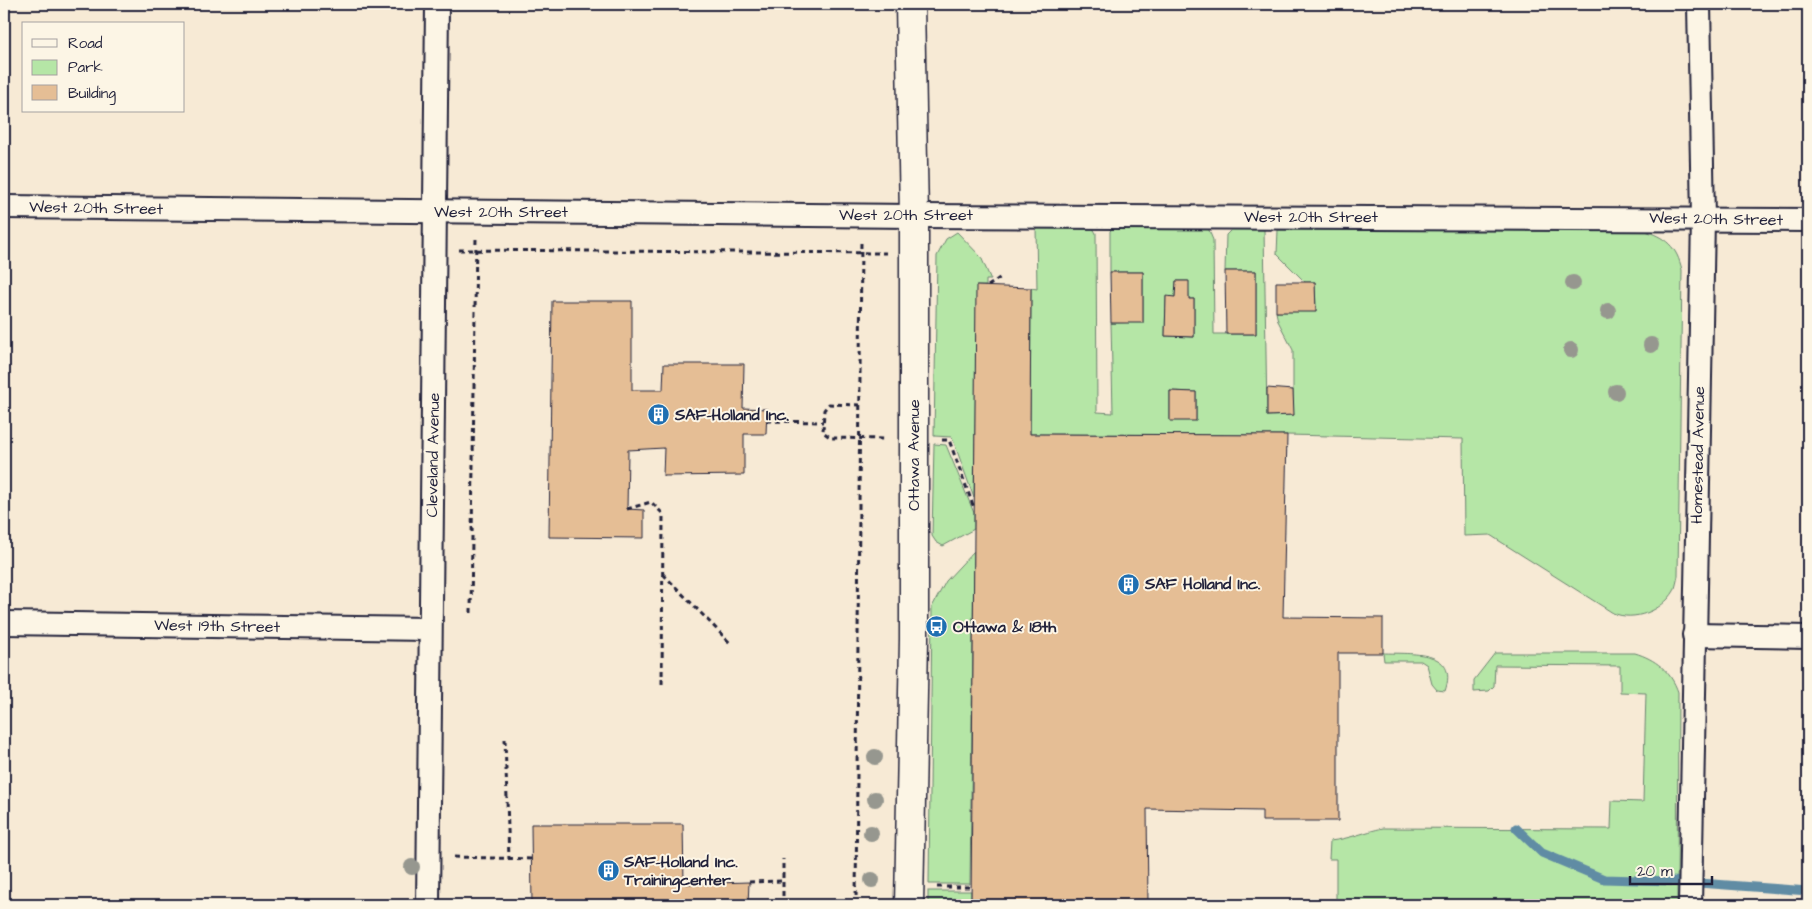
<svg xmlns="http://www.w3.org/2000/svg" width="1812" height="909" font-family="'Architects Daughter',sans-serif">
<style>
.green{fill:#b5e6a6;stroke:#6c8470;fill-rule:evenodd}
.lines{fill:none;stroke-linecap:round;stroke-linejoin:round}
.stream{stroke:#608ca4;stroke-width:9}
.building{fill:#e5be95;stroke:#22223b}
.street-casing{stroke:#22223b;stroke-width:26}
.secondary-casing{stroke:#22223b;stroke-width:31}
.path{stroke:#22223b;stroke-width:3;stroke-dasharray:5 4;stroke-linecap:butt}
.street{stroke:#fcf5e5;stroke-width:22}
.secondary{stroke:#fcf5e5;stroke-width:28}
.tree{fill:#96978f}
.labels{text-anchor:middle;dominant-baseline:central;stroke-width:4;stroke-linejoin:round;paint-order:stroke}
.street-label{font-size:16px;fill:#22223b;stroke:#fcf5e5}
.poi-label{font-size:16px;font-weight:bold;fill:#22223b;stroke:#fcf5e5;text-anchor:start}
</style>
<rect width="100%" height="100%" fill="#f7ead5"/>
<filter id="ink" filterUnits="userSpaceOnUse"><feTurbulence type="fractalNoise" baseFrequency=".02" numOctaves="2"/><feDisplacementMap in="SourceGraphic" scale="10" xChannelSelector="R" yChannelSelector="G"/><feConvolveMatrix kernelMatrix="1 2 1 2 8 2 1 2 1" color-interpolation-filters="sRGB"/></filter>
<g filter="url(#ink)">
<g class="green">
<path d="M1036,227H1092L1096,233L1097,412L1113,413L1111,323L1143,322V272H1110V231L1114,227L1208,228L1213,240L1214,334H1256V271H1225L1226,235L1233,228L1264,229L1267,416L1293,415V350L1278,321L1276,312L1316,311L1315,282H1305L1277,254L1278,230H1642C1666,237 1677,247 1682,270L1678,576C1677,580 1676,586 1674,591C1662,611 1634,622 1613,613L1490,535L1464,536L1463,439L1287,435L1030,434L1031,288L1037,289ZM1176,281H1188L1189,299H1194V337L1165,336L1166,297H1175ZM1170,391L1196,392V420H1170Z"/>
<polygon points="957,232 981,257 991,280 986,280 986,286 977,286 974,498 952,437 934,436 937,256 946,239"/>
<polygon points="934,444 946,445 974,513 974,529 943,546 936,542 932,536"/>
<polygon points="974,551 970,884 929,884 932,607 946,581"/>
<path d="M1383,653C1410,654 1460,649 1445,691L1437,690L1432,684L1427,665L1421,661H1384Z"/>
<path d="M1495,653H1635C1655,659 1671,671 1678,692L1677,905H1336V859H1329L1330,841C1348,839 1365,832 1383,828L1611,829L1612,801L1643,802L1646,693L1620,692V666L1495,665L1494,686L1489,691L1474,692V680Z"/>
<rect x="928" y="891" width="43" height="14"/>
</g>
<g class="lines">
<polyline class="stream" points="1516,828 1542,853 1604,879 1672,881 1808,891"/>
</g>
<g class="building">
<polygon points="1225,271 1256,271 1256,334 1226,334"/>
<polygon points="1110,272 1143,272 1143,323 1111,323"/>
<polygon points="1176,281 1189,281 1189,299 1194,299 1194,337 1165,336 1166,296 1175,297"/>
<polygon points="1276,282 1315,282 1316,312 1276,312"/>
<polygon points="976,286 1031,288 1030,434 1287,435 1283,617 1383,618 1383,653 1338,653 1338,821 1262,821 1262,811 1147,809 1148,905 971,905"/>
<polygon points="552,301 632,301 632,390 663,390 664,364 744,364 743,408 767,409 766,434 744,434 744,475 663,476 664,448 628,450 627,509 644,510 644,538 549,537"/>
<polygon points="1267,388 1293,390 1294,415 1267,416"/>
<polygon points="1170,391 1196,392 1196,421 1170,421"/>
<polygon points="531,824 683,824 684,884 749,882 748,905 532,905"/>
</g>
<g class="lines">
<defs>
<g id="street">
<polyline points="4,207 914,216 1808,220"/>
<polyline points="4,623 430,629"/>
<polyline points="1694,635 1808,637"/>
<polyline points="428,905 437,4"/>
<polyline points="1690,905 1703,219 1699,4"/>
</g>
<polyline id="secondary" points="909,905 914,639 914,216 910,4"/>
</defs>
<use href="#street" class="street-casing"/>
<use href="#secondary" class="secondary-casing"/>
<g class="path">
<polyline points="459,250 886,253"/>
<polyline points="988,286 1001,277"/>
<polyline points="860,405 829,404 824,410 823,432 831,438 886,439"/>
<polyline points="767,421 823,422"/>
<polyline points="942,440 949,440 974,508"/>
<polyline points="627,509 651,502 663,514 662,688"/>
<polyline points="663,574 730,643"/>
<polyline points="471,613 476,237"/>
<polyline points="505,739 509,859"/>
<polyline points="454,857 532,859"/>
<polyline points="749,882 783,881"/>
<polyline points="937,887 971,887"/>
<polyline points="783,905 783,859"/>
<polyline points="856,905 861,241"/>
</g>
<use href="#street" class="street"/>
<use href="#secondary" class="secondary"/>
</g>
<g class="tree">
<circle cx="1573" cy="283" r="8"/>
<circle cx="1608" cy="311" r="8"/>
<circle cx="1651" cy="345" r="8"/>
<circle cx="1571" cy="350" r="8"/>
<circle cx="1616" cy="392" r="8"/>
<circle cx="875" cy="757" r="8"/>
<circle cx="875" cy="799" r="8"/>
<circle cx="871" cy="833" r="8"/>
<circle cx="412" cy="867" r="8"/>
<circle cx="872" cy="880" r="8"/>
</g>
</g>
<defs>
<symbol id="building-disc" viewBox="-11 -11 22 22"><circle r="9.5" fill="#1f6fb2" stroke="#fcf5e5"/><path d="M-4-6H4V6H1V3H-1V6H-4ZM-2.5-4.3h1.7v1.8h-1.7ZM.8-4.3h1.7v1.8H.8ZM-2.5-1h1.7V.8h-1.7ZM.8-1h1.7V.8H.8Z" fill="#fff"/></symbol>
<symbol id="bus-disc" viewBox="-11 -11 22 22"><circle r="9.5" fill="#1f6fb2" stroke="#fcf5e5"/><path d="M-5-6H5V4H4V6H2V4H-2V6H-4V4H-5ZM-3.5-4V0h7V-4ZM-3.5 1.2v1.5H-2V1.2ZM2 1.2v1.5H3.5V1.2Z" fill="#fff"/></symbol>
</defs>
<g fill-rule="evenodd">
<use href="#building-disc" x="646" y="402" width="25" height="25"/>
<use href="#building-disc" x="1116" y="572" width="25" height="25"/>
<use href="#bus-disc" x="924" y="614" width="25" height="25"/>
<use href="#building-disc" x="596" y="858" width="25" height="25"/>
</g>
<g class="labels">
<g class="street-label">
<text transform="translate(96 208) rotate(1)">West 20th Street</text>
<text x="501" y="212">West 20th Street</text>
<text x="906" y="215">West 20th Street</text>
<text x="1311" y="217">West 20th Street</text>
<text transform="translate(1716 219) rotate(1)">West 20th Street</text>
<text transform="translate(433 455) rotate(-89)">Cleveland Avenue</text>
<text transform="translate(914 455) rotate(-90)">Ottawa Avenue</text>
<text transform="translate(1698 455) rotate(-89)">Homestead Avenue</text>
<text transform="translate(217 626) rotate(1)">West 19th Street</text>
</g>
<g class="poi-label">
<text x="675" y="415">SAF-Holland Inc.</text>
<text x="1145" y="584">SAF Holland Inc.</text>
<text x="953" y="627">Ottawa &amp; 18th</text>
<text x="624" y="862">SAF-Holland Inc.<tspan x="624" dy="18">Trainingcenter</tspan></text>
</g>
</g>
<rect width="1812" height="909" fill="none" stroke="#fcf5e5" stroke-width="20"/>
<rect x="10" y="10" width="1792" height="889" fill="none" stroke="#22223b" stroke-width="2" filter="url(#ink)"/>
<rect x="22" y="22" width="162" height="90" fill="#fcf5e5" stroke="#a5a1a1"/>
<rect x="32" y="39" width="25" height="8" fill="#fcf5e5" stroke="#a5a1a1"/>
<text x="68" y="48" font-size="15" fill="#22223b">Road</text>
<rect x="32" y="60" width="25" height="15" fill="#b5e6a6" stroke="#a5a1a1"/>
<text x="68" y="72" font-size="15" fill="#22223b">Park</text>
<rect x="32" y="85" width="25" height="15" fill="#e5be95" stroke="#a5a1a1"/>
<text x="68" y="98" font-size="15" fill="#22223b">Building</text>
<path d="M1630 876v8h82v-8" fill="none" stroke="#22223b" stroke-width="2.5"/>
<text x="1637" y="876" font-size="15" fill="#22223b" stroke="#fcf5e5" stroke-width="4" paint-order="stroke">20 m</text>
</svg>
